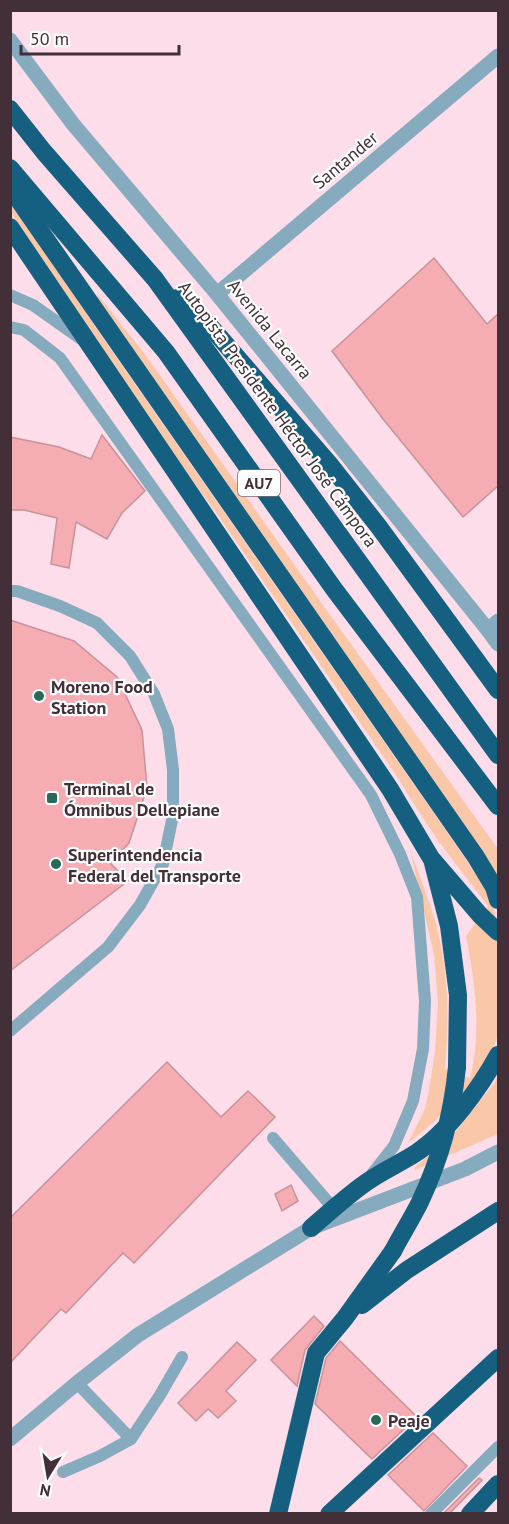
<svg xmlns="http://www.w3.org/2000/svg" width="509" height="1524" font-family="'PT Sans',sans-serif">
<style>
.green{fill:#fac7a9}
.building{fill:#f5acb3;stroke:#c79398;stroke-width:1.5}
.lines{fill:none;stroke-linecap:round;stroke-linejoin:round}
.service{stroke:#86aabe;stroke-width:12}
.minor{stroke:#86aabe;stroke-width:15}
.tertiary{stroke:#86aabe;stroke-width:15}
.motorway{stroke:#156080;stroke-width:18}
.motorway-bridge{stroke:#156080;stroke-width:18}
.poi-dot{fill:#286958;stroke:#fff;stroke-width:2}
.labels{text-anchor:middle;dominant-baseline:central;stroke-width:4.5;stroke-linejoin:round;paint-order:stroke}
.shield{fill:#fff;stroke:#7b6d73;stroke-width:1.5}
.shield-label{font-size:16px;font-weight:bold;fill:#432f37}
.street-label{font-size:18px;fill:#432f37;stroke:#fff}
.poi-label{font-size:18px;font-weight:bold;fill:#432f37;stroke:#fff;text-anchor:start}
</style>
<rect width="100%" height="100%" fill="#fdddea"/>
<g class="green">
<path d="M10,200L107,344L456,845L486,889L493,906L498,928V1034C489,1076 441,1117 408,1143L425,1109L429,1090L435,1052L438,1003L434,955L410,850C420,877 431,904 438,932C449,977 449,1024 445,1069L470,1078C482,1034 475,980 466,936L488,906L439,842L417,809L398,778L215,511L156,431L21,228L11,212Z"/>
<polygon points="97,294 144,353 328,612 498,849 498,880 99,304"/>
<polygon points="498,1074 498,1134 415,1170 415,1167 449,1140 495,1082"/>
</g>
<g class="building">
<polygon points="434,258 487,324 498,314 498,486 463,517 383,419 332,351"/>
<polygon points="102,435 145,491 122,513 107,539 76,522 69,568 51,564 57,518 24,510 10,510 10,437 59,447 91,459"/>
<polygon points="10,620 74,641 117,677 142,730 147,788 129,843 110,863 128,881 10,971"/>
<polygon points="167,1062 221,1117 248,1091 275,1117 134,1263 123,1253 66,1313 61,1309 10,1363 10,1218"/>
<polygon points="291,1185 298,1201 282,1211 275,1194"/>
<polygon points="314,1316 324,1326 305,1350 297,1386 271,1360"/>
<polygon points="340,1341 417,1417 372,1459 315,1404 326,1358"/>
<polygon points="237,1342 256,1360 226,1391 236,1401 218,1418 208,1409 196,1421 178,1403"/>
<polygon points="433,1433 467,1466 424,1511 388,1475"/>
<polygon points="479,1478 482,1480 449,1514 443,1514"/>
</g>
<g class="lines">
<g class="service">
<polyline points="10,295 33,305 81,339"/>
<polyline points="10,327 24,330 60,358 371,795 400,854 417,897 425,1001 423,1049 413,1101 394,1146 372,1174"/>
<polyline points="10,591 17,591 60,606 97,623 130,656 154,694 168,729 173,770 173,815 163,864 140,905 108,947 10,1031"/>
<polyline points="273,1138 334,1209"/>
<polyline points="77,1383 131,1439"/>
<polyline points="63,1472 100,1456 131,1439 160,1395 182,1357"/>
<polyline points="431,1514 498,1447"/>
</g>
<g class="minor">
<polyline points="10,40 73,124 217,294 488,630 498,621"/>
<polyline points="217,294 498,56"/>
</g>
<g class="tertiary">
<polyline points="488,630 498,644"/>
<polyline points="10,1439 77,1383 138,1335 311,1228 465,1169 498,1152"/>
</g>
<g class="motorway">
<polyline points="10,109 44,152 155,279 498,755"/>
<polyline points="10,168 166,352 334,589 498,806"/>
<polyline points="10,187 27,212 476,857 494,887 498,900"/>
<polyline points="10,227 390,789 431,858 480,915 498,932"/>
<polyline points="177,298 209,325 331,466 379,527 498,690"/>
<polyline points="433,863 449,926 458,995 457,1067"/>
<path d="M311,1228C328,1213 346,1197 364,1184C380,1172 399,1164 416,1153C448,1132 480,1088 498,1055"/>
<polyline points="362,1305 407,1270 498,1211"/>
<polyline points="278,1514 316,1353 345,1318 393,1251"/>
<polyline points="329,1514 498,1358"/>
<polyline points="470,1514 498,1484"/>
</g>
<path class="motorway-bridge" d="M393,1251C402,1234 412,1218 420,1202C441,1157 452,1116 457,1067"/>
</g>
<g class="poi-dot">
<circle cx="39" cy="696" r="6"/>
<rect x="46" y="792" width="12" height="12" rx="3"/>
<circle cx="56" cy="864" r="6"/>
<circle cx="376" cy="1420" r="6"/>
</g>
<g class="labels">
<rect class="shield" x="238" y="470" width="42" height="26" rx="4.5"/>
<g class="shield-label">
<text x="259" y="483">AU7</text>
</g>
<g class="street-label">
<text transform="translate(345 160) rotate(-40)">Santander</text>
<text transform="translate(270 329) rotate(51)">Avenida Lacarra</text>
<text transform="translate(278 414) rotate(54)">Autopista Presidente Héctor José Cámpora</text>
</g>
<g class="poi-label">
<text x="51" y="686">Moreno Food<tspan x="51" dy="21">Station</tspan></text>
<text x="64" y="788">Terminal de<tspan x="64" dy="21">Ómnibus Dellepiane</tspan></text>
<text x="68" y="854">Superintendencia<tspan x="68" dy="21">Federal del Transporte</tspan></text>
<text x="388" y="1420">Peaje</text>
</g>
</g>
<rect width="509" height="1524" fill="none" stroke="#432f37" stroke-width="24"/>
<g transform="translate(48 1476) rotate(191)" stroke="#ffffff" stroke-width="4.5" paint-order="stroke">
<path d="M0-4.5L10 22L0 15L-10 22Z" fill="#432f37"/>
<text y="-9" font-size="16" font-weight="bold" text-anchor="middle" fill="#432f37">N</text>
</g>
<path d="M21 45v9h158v-9" fill="none" stroke="#432f37" stroke-width="3"/>
<text x="30" y="45" font-size="18" fill="#432f37" stroke="#ffffff" stroke-width="4.5" paint-order="stroke">50 m</text>
</svg>
